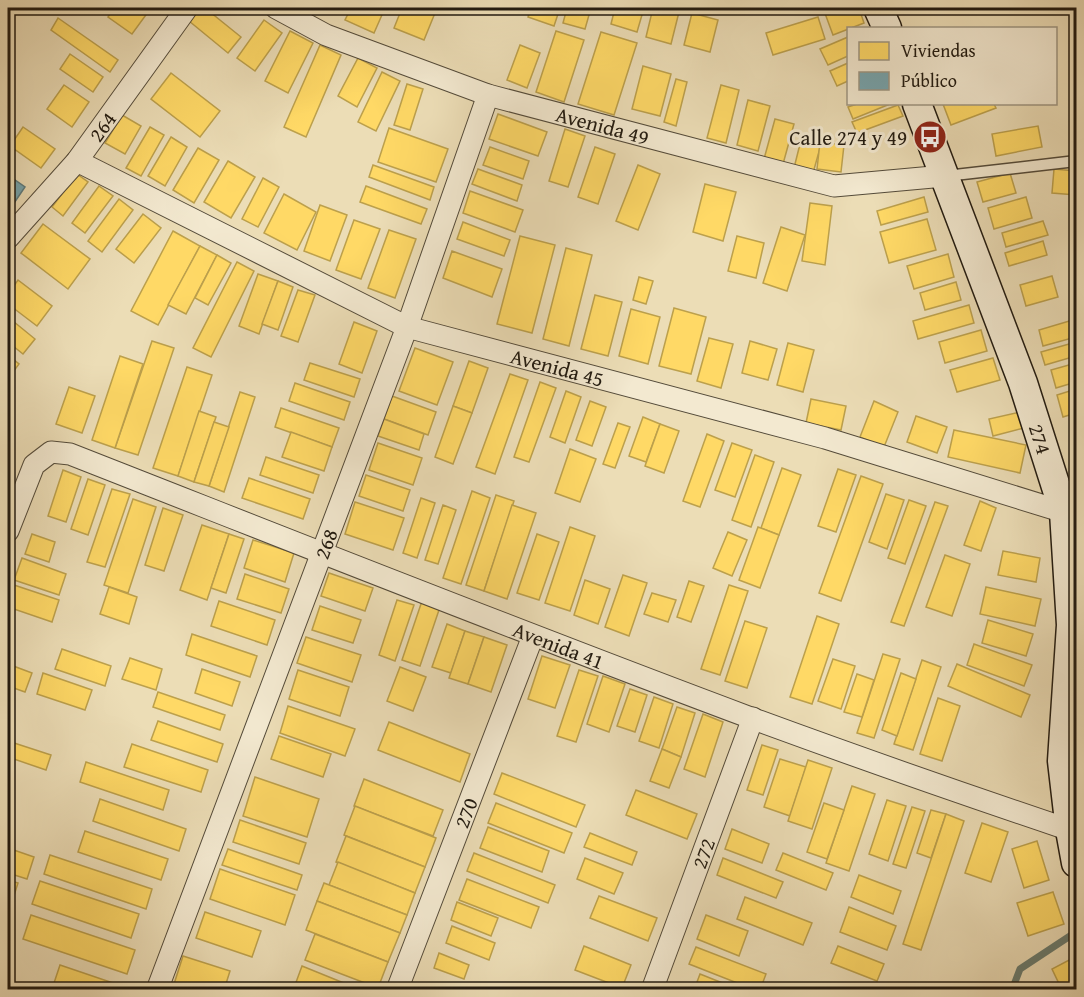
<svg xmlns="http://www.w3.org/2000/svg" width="1084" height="997" font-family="'Gentium Book Plus',serif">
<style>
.homes{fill:#ffd966;stroke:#bca04c;stroke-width:1.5}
.public{fill:#76a5af;stroke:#5c7b7f;stroke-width:1.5}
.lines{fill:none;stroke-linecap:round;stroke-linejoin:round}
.stream{stroke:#697b6f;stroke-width:7}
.lane-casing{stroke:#544b3a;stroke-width:13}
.street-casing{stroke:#544b3a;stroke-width:23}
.secondary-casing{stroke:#211a10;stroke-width:31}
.lane{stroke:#f3e9d0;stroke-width:10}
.street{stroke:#f3e9d0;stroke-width:21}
.secondary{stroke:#f3e9d0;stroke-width:28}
.labels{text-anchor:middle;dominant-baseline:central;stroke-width:6;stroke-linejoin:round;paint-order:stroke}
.street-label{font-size:21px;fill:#211a10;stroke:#f3e9d0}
.poi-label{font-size:21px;fill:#211a10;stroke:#f3e9d0;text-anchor:end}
</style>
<rect width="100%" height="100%" fill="#ecddb6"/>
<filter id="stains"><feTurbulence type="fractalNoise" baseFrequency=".00333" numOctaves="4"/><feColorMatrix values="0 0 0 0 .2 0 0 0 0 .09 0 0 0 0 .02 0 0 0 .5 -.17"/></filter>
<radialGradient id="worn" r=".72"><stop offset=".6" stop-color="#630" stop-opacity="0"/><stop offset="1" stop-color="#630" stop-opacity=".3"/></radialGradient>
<g class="homes">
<polygon points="114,8 151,8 132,34 108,17"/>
<polygon points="200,8 205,8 241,37 228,53 189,21"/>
<polygon points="351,8 385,8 374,33 345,20"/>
<polygon points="402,8 437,8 424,40 394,28"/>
<polygon points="531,8 560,8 554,26 528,17"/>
<polygon points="567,8 591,8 585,29 563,23"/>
<polygon points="615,8 644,8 637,32 611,24"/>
<polygon points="653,8 662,8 679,12 671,44 646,37"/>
<polygon points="823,8 859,8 864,23 833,35"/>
<polygon points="692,13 718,20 710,52 684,45"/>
<polygon points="818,17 825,39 773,55 766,33"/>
<polygon points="58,18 118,60 110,72 51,30"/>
<polygon points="264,20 282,33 255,71 237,58"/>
<polygon points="290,31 313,43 288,93 265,81"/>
<polygon points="556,31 584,40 564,102 536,92"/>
<polygon points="601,32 637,43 614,115 578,104"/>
<polygon points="848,37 848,56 828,65 820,49"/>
<polygon points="320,45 341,55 306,137 284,127"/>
<polygon points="520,45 540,53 527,88 507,80"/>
<polygon points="70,54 103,77 93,92 60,69"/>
<polygon points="358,58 377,68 357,107 338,96"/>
<polygon points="848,63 848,81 837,86 830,71"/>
<polygon points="643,66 671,74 660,116 632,109"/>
<polygon points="382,72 400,81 376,131 358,122"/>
<polygon points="171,73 220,111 200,137 151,99"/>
<polygon points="676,79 687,82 676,126 664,122"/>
<polygon points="407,84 423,89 410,130 394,125"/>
<polygon points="64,85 89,102 72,127 47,109"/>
<polygon points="721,85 739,90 726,143 707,138"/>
<polygon points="748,100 770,106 758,151 737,145"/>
<polygon points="857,104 890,104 853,119 848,107"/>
<polygon points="943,104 994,104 996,108 951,125"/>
<polygon points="898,105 903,116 857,133 852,122"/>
<polygon points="498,114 547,132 538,156 489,139"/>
<polygon points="122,115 141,126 125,154 105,143"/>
<polygon points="775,119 794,124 783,164 764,159"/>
<polygon points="1038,126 1042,147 996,156 992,134"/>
<polygon points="23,127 55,149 41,168 10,146"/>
<polygon points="150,127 164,135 141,176 126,168"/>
<polygon points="389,128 448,149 436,182 378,162"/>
<polygon points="565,129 585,136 568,187 549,181"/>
<polygon points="802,136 822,141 813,173 794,168"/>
<polygon points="171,137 187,147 165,186 148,176"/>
<polygon points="820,142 844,145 841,172 817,169"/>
<polygon points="490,147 529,161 523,179 483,165"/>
<polygon points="595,147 615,154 598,204 578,197"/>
<polygon points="198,148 219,160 194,203 173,190"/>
<polygon points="228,161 255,177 231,218 204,202"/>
<polygon points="373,165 434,187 430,200 369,177"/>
<polygon points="638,165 660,174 638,230 616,221"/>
<polygon points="478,169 522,185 517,201 472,184"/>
<polygon points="1054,169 1076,171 1076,195 1052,193"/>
<polygon points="1010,173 1016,193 983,202 977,182"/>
<polygon points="77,174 88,182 63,216 52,207"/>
<polygon points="263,178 279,187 258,227 242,219"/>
<polygon points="705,184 736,192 723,241 693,232"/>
<polygon points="99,186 113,196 85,233 72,223"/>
<polygon points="366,186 427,209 421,224 360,202"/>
<polygon points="470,191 523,210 515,232 463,213"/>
<polygon points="284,194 316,212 297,250 264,233"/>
<polygon points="924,197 928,212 881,225 877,211"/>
<polygon points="1026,197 1032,218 994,229 988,208"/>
<polygon points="119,199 133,210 102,252 88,241"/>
<polygon points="810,203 832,206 825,265 802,261"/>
<polygon points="320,205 347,215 330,261 304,251"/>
<polygon points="143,214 161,228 134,263 116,249"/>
<polygon points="927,219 936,250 889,263 880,232"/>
<polygon points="354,220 380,229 361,279 336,270"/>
<polygon points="1043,221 1048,235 1006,247 1002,233"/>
<polygon points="463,222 510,240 504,256 457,239"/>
<polygon points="43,224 90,259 68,289 21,253"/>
<polygon points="781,227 805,235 787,291 763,283"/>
<polygon points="389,230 416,239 395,298 368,288"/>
<polygon points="173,231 200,246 158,325 131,311"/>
<polygon points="520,236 555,245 532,333 497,324"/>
<polygon points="737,236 764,243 756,278 728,271"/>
<polygon points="1043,241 1047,255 1009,266 1005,253"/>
<polygon points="200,246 217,255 186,314 168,305"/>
<polygon points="566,248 592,255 569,346 543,339"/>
<polygon points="452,251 502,269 492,297 443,278"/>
<polygon points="948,254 954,277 914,289 907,266"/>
<polygon points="217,255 231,263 208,305 195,298"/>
<polygon points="237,262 254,271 211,357 193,348"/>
<polygon points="258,274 278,281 259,334 239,326"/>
<polygon points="1052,276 1058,297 1026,306 1020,285"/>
<polygon points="639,277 653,281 646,304 633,300"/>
<polygon points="18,280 52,306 37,326 8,304 8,294"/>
<polygon points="278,281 293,287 278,330 262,324"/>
<polygon points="956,282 961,300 925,310 920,293"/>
<polygon points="298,290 315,295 298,342 281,336"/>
<polygon points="595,295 622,302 608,356 581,349"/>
<polygon points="969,305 974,323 918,339 913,321"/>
<polygon points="674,308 706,317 691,374 659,366"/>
<polygon points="631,309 660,317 648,364 619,356"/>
<polygon points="8,317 35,339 23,354 8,342"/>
<polygon points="1076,319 1076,337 1043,346 1039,330"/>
<polygon points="354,322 377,331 362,373 339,364"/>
<polygon points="981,330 987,351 945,363 939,342"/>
<polygon points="709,338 733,344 721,388 697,381"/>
<polygon points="152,341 174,348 138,455 115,448"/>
<polygon points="750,341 777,349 768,380 742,373"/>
<polygon points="1076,342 1076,356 1045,365 1041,352"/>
<polygon points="788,343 814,350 803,392 777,385"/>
<polygon points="415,348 453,362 437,405 399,391"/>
<polygon points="8,355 19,364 8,379"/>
<polygon points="120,356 143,364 115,448 92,440"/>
<polygon points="993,358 1000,380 957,392 950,370"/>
<polygon points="469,361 488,368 472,413 453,406"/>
<polygon points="310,363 360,379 354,397 304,380"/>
<polygon points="1076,363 1076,382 1056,388 1051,370"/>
<polygon points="187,367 212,375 178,476 153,468"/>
<polygon points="510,374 528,380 495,474 476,467"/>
<polygon points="540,382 556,388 529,462 514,457"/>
<polygon points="295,383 350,402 344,420 289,401"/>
<polygon points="69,387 95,396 82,433 56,424"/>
<polygon points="1076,389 1076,413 1063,417 1057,395"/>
<polygon points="566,391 581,397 565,443 550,437"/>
<polygon points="240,392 255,397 224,492 209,486"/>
<polygon points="392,396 436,412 428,435 384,419"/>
<polygon points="811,399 846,406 841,430 806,423"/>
<polygon points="590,401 606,407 592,446 576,440"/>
<polygon points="874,401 898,412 884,447 860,437"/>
<polygon points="453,406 472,413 453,464 435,457"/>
<polygon points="281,408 339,428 332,447 275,427"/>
<polygon points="199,411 216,417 194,482 178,476"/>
<polygon points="1020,412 1024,428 993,436 989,419"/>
<polygon points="916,416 947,427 937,453 907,442"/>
<polygon points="643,417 660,424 646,462 629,456"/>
<polygon points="384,419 424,434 419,450 378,436"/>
<polygon points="214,422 229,427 209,486 194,482"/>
<polygon points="618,423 630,427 615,468 603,464"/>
<polygon points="660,424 679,431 664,473 645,466"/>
<polygon points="1076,428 1076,454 1070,430"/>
<polygon points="954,430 1026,445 1020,473 948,457"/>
<polygon points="291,432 332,447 324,471 282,457"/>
<polygon points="707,434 724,441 700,507 683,501"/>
<polygon points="378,443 422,458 413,485 369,470"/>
<polygon points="732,443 752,450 735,497 715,490"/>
<polygon points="570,449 596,459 580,502 555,493"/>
<polygon points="755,455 774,462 751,527 732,520"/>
<polygon points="266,457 319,475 313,493 260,475"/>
<polygon points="782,468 801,475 779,535 761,528"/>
<polygon points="838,469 856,475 836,532 818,526"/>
<polygon points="63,470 81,477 66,522 48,516"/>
<polygon points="366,475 410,490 403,511 359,496"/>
<polygon points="861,476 883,484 841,601 819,593"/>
<polygon points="249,478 310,499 303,519 242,498"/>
<polygon points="88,479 105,485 88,535 71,529"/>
<polygon points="112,489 130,494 105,567 87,562"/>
<polygon points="472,491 490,498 461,584 443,578"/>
<polygon points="886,494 904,500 887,549 869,542"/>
<polygon points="496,495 514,501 484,591 466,585"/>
<polygon points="421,498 435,503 417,558 403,553"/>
<polygon points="133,499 156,507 128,593 104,585"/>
<polygon points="909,500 926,506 905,564 888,558"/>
<polygon points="980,501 996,508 981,551 964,545"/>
<polygon points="355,502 404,518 393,550 345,534"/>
<polygon points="935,502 948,506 904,626 891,622"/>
<polygon points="443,505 456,510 438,564 425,560"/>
<polygon points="512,505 536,513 507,599 484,591"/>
<polygon points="163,508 183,515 164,571 145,565"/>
<polygon points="202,525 229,534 207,600 180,590"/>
<polygon points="570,527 595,536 570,611 545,603"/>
<polygon points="758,527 779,535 760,588 739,580"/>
<polygon points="728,532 747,540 732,576 713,568"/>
<polygon points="32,534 55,542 49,562 25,554"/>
<polygon points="229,534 244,539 226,593 211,588"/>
<polygon points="537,534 559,542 539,600 517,593"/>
<polygon points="253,540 294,553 285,582 244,568"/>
<polygon points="1003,551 1040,558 1036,582 998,575"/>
<polygon points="945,555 970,564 952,616 926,607"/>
<polygon points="22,558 66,574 59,595 14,580"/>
<polygon points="329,573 373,588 365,611 321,596"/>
<polygon points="245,574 289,589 281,613 237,599"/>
<polygon points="623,575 647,583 629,636 605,627"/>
<polygon points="585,580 610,589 598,624 574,615"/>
<polygon points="689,581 704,586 691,622 677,617"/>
<polygon points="8,583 59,600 52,622 8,607"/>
<polygon points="729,585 748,591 720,675 701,669"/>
<polygon points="109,587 137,597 129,624 100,614"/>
<polygon points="986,587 1041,599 1035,626 980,614"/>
<polygon points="652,593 676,600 668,622 644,614"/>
<polygon points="397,600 414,605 395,661 379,655"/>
<polygon points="219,601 275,620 267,645 211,626"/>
<polygon points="422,601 440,607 420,666 402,660"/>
<polygon points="320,606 361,620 353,643 312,630"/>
<polygon points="817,616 839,624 812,704 790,697"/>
<polygon points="988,620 1033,634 1026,656 982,643"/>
<polygon points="745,621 767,628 747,688 725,681"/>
<polygon points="447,624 465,631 451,673 432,667"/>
<polygon points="465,631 484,637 468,684 449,678"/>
<polygon points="192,634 257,656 250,677 186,655"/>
<polygon points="306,637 361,655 352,682 297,663"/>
<polygon points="484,637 507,645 491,692 468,684"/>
<polygon points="974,644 1032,665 1024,686 967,665"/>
<polygon points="62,649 111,666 105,686 55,669"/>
<polygon points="883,654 900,659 874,738 857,733"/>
<polygon points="542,656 570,665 555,708 528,699"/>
<polygon points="130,658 162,669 156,690 122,679"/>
<polygon points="833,659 855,666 841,709 818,701"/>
<polygon points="922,660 941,667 913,750 894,744"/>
<polygon points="8,664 32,673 25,692 8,686"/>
<polygon points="957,664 1030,695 1021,717 948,686"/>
<polygon points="400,667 426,677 413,711 387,701"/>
<polygon points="202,669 240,682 232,706 195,693"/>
<polygon points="298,670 349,687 340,716 289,699"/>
<polygon points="579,670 598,676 576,742 557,736"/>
<polygon points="43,673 92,690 85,710 37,694"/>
<polygon points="901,673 916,679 897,736 882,730"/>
<polygon points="857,674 874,680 862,717 844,712"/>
<polygon points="603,676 625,684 609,732 587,724"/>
<polygon points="630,689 647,695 635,732 617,726"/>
<polygon points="158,692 225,715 220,730 153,707"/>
<polygon points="654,697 673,704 659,748 639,741"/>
<polygon points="938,698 960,706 942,761 920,754"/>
<polygon points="288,706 355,729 345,756 280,733"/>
<polygon points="677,707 695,713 681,757 662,749"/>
<polygon points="703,714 723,722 705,777 684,769"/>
<polygon points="158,721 223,744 217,762 151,740"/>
<polygon points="389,722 470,754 460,782 378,750"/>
<polygon points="279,736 331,754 323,777 271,759"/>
<polygon points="8,741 51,755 46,770 8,757"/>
<polygon points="132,744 208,770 201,792 124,767"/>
<polygon points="762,745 778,750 763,795 747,790"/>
<polygon points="662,749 681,757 669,788 650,781"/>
<polygon points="780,759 806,767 790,816 764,807"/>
<polygon points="808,760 832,768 812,829 788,821"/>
<polygon points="86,762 169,790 163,810 80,782"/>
<polygon points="502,773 585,805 576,827 494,794"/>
<polygon points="255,777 319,799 307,837 243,816"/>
<polygon points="364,779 443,810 433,836 354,806"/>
<polygon points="852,786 875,794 849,871 826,863"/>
<polygon points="636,790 697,814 687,839 626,815"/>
<polygon points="100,799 186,829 179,851 93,821"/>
<polygon points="887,800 906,806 888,861 869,854"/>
<polygon points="496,803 572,833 564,853 488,823"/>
<polygon points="824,803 844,810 827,859 807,852"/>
<polygon points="355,806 436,838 425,867 344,835"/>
<polygon points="912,807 925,811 906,868 893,864"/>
<polygon points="931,810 946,814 931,858 917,853"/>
<polygon points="946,814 964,821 921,950 903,944"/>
<polygon points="240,820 306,843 299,864 233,842"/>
<polygon points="982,823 1008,832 991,882 965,873"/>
<polygon points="488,827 549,851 542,872 480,848"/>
<polygon points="732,829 769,844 762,863 725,849"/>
<polygon points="85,831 168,859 161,880 78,852"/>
<polygon points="590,833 637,852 632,865 584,847"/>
<polygon points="346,836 425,867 415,893 336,862"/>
<polygon points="1037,841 1049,880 1024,888 1012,849"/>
<polygon points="8,848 34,857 27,879 8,873"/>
<polygon points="228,849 302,875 297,890 222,865"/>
<polygon points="474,853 555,885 548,903 467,871"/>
<polygon points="783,853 833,873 826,890 776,870"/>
<polygon points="50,855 152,889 146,909 44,874"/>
<polygon points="585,858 623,873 614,894 577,879"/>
<polygon points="723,858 783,882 776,898 717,875"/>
<polygon points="338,862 415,893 407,915 329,885"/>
<polygon points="220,869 295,895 285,925 210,899"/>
<polygon points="859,875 901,891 893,914 851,897"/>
<polygon points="467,879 539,907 531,928 459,900"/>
<polygon points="8,880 18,883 10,908 8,907"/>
<polygon points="40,881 139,914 131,938 32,904"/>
<polygon points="324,883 407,915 400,933 317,901"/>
<polygon points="1053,892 1064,924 1028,936 1017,903"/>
<polygon points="599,896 657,918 648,941 590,918"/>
<polygon points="745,897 812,923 803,945 737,919"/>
<polygon points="317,901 400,933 388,962 306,930"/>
<polygon points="457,902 498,918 491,936 451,920"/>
<polygon points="849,907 896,926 887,950 840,932"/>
<polygon points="205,912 261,931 252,957 196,938"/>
<polygon points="31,915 135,950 127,974 23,939"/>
<polygon points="706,915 748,931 739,956 697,939"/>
<polygon points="452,926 495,943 489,960 446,943"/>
<polygon points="315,934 388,962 378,988 305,960"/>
<polygon points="584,946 631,965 622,988 575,970"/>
<polygon points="838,946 884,964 877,981 831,963"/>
<polygon points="696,947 766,974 760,990 755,990 689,964"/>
<polygon points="439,953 469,965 464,979 434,968"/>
<polygon points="183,956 230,971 224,990 189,990 174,984"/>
<polygon points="1071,959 1076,971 1076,990 1062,990 1052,969"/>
<polygon points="60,965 116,984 114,990 52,989"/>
<polygon points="302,966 361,990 306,990 295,985"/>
<polygon points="700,974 740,990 694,990"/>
</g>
<polygon class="public" points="8,175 25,187 8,212"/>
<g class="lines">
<polyline class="stream" points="1012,990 1020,969 1073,934 1076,932"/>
<defs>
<polyline id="lane" points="946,176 1076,161"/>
<g id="street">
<path id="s1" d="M276,8L326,35L488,95L834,186L944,176"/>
<path id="s2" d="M77,161L407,327L825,438L1064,512"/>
<path id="s3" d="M8,238L77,161L187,8"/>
<path id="s4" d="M8,531L34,465L51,452L70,454C297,543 523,633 751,718C857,757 963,794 1070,830"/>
<path id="s5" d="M157,990L407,327L488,95"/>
<path id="s6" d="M397,990L533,636"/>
<path id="s7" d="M652,990L753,718"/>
</g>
<g id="secondary">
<polyline points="878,8 887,28"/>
<path id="s8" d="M917,104L1023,383L1064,512L1071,625L1062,761L1070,830L1076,863"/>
</g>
</defs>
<use href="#lane" class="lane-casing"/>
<use href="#street" class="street-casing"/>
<use href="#secondary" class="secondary-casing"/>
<use href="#lane" class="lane"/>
<use href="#street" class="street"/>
<use href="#secondary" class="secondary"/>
</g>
<defs>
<symbol id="bus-disc" viewBox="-11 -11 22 22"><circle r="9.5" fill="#8f2418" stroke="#f3e9d0"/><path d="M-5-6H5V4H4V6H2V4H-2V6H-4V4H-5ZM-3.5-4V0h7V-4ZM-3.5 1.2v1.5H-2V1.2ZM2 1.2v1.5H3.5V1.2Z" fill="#fff"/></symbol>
</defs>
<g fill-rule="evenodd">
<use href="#bus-disc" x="911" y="118" width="38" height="38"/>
</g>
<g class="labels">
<g class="street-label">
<text stroke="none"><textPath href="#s1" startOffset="348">Avenida 49</textPath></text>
<text stroke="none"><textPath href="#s3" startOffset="146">264</textPath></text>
<text stroke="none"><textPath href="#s2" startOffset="525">Avenida 45</textPath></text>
<text stroke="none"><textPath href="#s8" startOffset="357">274</textPath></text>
<text stroke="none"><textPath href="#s5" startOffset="477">268</textPath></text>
<text stroke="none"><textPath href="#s4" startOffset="636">Avenida 41</textPath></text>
<text stroke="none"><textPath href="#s6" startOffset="190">270</textPath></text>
<text stroke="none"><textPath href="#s7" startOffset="146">272</textPath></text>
</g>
<g class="poi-label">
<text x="907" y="137">Calle 274 y 49</text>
</g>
</g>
<rect width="1084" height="997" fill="none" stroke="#ecddb6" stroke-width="30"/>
<rect x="9" y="9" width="1066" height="979" fill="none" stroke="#211a10" stroke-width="3"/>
<rect x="15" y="15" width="1054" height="967" fill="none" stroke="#211a10" stroke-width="1.5"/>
<rect x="847" y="27" width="210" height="78" fill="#f3e9d0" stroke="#9f9683" stroke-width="1.5"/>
<rect x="859" y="42" width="30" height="18" fill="#ffd966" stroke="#9f9683" stroke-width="1.5"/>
<text x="901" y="57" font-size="18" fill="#211a10">Viviendas</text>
<rect x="859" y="72" width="30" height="18" fill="#76a5af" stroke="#9f9683" stroke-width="1.5"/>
<text x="901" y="87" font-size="18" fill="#211a10">Público</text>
<rect width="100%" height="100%" filter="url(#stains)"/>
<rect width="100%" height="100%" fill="url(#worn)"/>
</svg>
